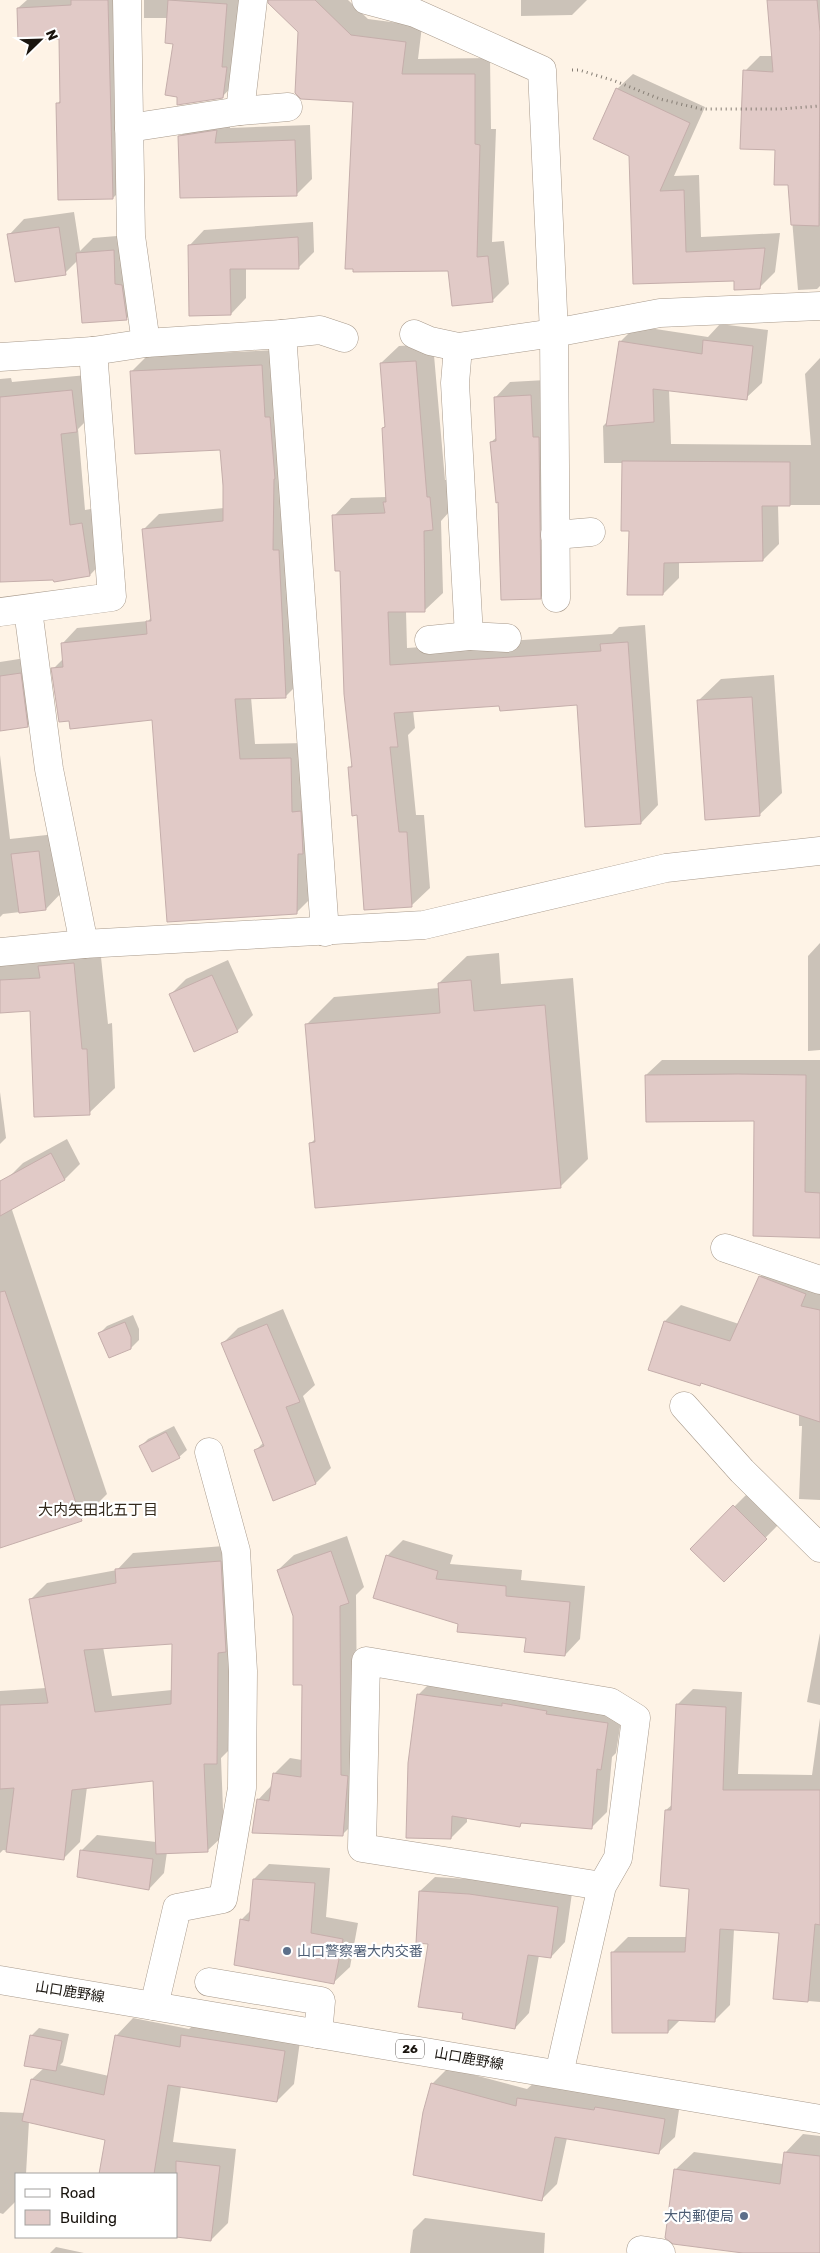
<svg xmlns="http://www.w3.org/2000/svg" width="820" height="2253" font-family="Rubik,'Noto Sans JP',sans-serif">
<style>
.shadow{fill:#0003;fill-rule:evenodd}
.building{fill:#e1cac7;stroke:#c5aeab;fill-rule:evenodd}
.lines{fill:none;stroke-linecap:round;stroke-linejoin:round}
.minor-casing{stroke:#a89a8c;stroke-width:29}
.major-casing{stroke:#a89a8c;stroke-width:29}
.path{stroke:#857d74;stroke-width:3;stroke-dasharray:1 4;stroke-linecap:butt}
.minor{stroke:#fff;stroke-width:28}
.major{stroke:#fff;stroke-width:28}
.service-dot{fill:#5c6f8a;stroke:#fff;stroke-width:2}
.labels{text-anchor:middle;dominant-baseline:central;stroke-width:4.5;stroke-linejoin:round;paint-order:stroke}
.shield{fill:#fff;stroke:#5f5b57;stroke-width:1}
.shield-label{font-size:12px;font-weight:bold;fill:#1a150f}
.service-label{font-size:14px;fill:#4e5e75;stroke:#fff;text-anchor:start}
.street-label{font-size:14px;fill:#1a150f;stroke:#fff}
.neighbourhood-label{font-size:15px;fill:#33291c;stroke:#fff}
</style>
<rect width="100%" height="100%" fill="#fef3e6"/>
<g class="shadow">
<polygon points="27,0 128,0 129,182 113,198 57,104 61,100 60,38 18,8"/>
<polygon points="144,0 242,0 238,80 222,97 174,43 168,18 144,18"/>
<polygon points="269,0 348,0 368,19 422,26 418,59 490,58 491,129 496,129 492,242 504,241 509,284 492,301 449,269 354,101 300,31"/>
<polygon points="521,0 587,0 572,15 521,16"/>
<polygon points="768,0 820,0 820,286 817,289 798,290 789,184 745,71 760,56 773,56"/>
<polygon points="633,74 705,107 674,176 699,175 701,237 780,233 775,272 759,288 735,280 634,282 630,155 617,89"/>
<polygon points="232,115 230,128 310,125 312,179 296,195 180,137 195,121"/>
<polygon points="74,212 80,251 93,238 129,235 142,303 126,319 78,260 65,273 9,235 24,219"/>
<polygon points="313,222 314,252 298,268 246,268 246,298 231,314 189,246 204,230"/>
<polygon points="720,324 768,330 762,383 746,398 669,389 671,444 811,445 805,374 820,358 820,505 778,505 779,544 763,560 679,562 679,578 663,594 630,530 623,463 604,463 603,426 608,421 620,342 636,326 708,337"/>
<polygon points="433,344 445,480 447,480 450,511 441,521 443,593 425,610 406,611 407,648 612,634 619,627 645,625 658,805 641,823 578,704 500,704 413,710 415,728 408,735 416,815 424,815 430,888 412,905 365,908 358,814 349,768 353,764 341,569 334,516 351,498 387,497 383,428 386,425 381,363 399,346"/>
<polygon points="278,350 301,681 285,697 251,697 255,744 306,743 312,897 297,912 153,719 53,669 64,658 62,644 77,628 148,621 152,617 143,530 159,514 224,508 221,448 131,372 147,356"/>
<polygon points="87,375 92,415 78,429 85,510 97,508 105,559 90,575 0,581 0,379 11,378 12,382"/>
<polygon points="546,380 556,582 540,598 499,501 491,442 497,437 495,398 510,382"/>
<polygon points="38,656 44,708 27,726 0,729 0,662"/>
<polygon points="774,675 782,793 759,815 698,701 721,679"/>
<polygon points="0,755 10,839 56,834 63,891 46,909 3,914 0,917"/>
<polygon points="99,938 108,1024 112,1023 115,1088 89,1113 31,1010 0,1011 0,956"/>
<polygon points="820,943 820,1050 808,1051 808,956"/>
<polygon points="499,953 501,984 573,978 588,1159 560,1187 311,1143 316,1138 306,1025 334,997 439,988 439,983 467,956"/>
<polygon points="228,960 253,1015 237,1031 170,995 186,979"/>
<polygon points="662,1060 820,1060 820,1237 755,1120 646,1075"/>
<polygon points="0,1092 6,1138 0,1144"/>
<polygon points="67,1139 80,1164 65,1179 8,1178 23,1163"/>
<polygon points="7,1195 107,1494 81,1520 0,1547 0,1198"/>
<polygon points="776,1261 820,1291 820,1500 799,1499 802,1426 799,1426 799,1414 702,1382 699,1385 650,1369 665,1321 681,1305 739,1324 760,1277"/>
<polygon points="283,1309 315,1385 303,1396 331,1468 316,1483 255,1451 264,1442 223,1343 238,1328"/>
<polygon points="133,1315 139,1329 139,1340 131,1348 99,1334 107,1326"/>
<polygon points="174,1426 187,1450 179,1457 141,1446 148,1439"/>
<polygon points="750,1491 781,1522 724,1580 692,1549"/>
<polygon points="347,1536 364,1587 356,1595 358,1819 342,1835 258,1800 272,1785 274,1774 290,1758 302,1760 303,1684 294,1616 278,1570 294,1555"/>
<polygon points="403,1540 453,1555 450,1564 522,1570 521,1580 585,1586 580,1639 565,1655 527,1637 459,1623 387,1556"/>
<path d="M237,1545L233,1746L221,1758L224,1835L207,1851L167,1852L164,1873L149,1889L82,1850L97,1835L156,1842L154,1780L87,1787L80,1842L63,1859L3,1850L0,1853V1691L46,1688L30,1600L47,1583L117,1570L133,1553ZM173,1643L172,1690L112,1696L103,1647Z"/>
<polygon points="820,1633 820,1705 807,1702"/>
<polygon points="434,1679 623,1708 616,1753 612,1757 607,1812 591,1828 523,1822 520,1825 467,1817 467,1822 451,1838 410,1763 419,1694"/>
<polygon points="693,1689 742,1692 738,1774 812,1775 820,1718 820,2002 774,1998 780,1932 734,1929 730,2005 714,2021 681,2019 668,2032 612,1953 628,1937 687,1937 690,1887 666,1810 673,1804 677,1705"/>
<polygon points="269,1864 330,1868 326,1917 358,1923 350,1967 334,1982 241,1920 251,1910 254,1879"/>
<polygon points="435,1877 484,1880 572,1893 565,1942 551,1957 539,1955 529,2013 515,2028 464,2012 429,1943 420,1891"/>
<polygon points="133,2018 189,2029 200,2019 301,2034 294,2084 277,2101 181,2086 173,2142 236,2149 228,2223 211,2240 176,2174 100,2174 106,2139 29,2121 26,2174 16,2174 16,2201 3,2214 0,2213 0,2112 25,2113 32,2079 44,2068 31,2036 39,2028 69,2034 63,2062 60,2065 109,2076 116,2036"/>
<polygon points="448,2068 527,2089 534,2083 680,2103 675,2137 659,2152 567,2138 557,2184 541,2200 432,2084"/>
<polygon points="803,2134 820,2136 820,2253 753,2253 675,2170 694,2152 783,2164 785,2153"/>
<polygon points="425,2218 545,2233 544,2253 410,2253 413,2230"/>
<polygon points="56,2247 84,2253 50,2253"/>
</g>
<g class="building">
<polygon points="71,0 108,0 113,199 58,200 56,103 60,103 59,39 18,40 17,8 71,5"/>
<polygon points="168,0 227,4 222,67 227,67 223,98 177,105 177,97 165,95 173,44 165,43"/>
<polygon points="268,0 315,0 351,35 406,42 402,74 475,74 475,144 480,145 477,257 488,256 493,302 452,306 448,271 353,272 353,269 345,269 353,102 301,99 295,93 298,32 268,3"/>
<polygon points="767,0 817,0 820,32 819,226 791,225 788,185 774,185 775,150 740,149 743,70 773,72"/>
<polygon points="616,88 690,123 660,191 684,190 686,252 765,248 760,289 734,290 734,281 633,284 629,156 593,139"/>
<polygon points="217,130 215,143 295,140 297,196 180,198 178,136"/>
<polygon points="59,227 66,275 15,282 7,234"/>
<polygon points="298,237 299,269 230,269 231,315 189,316 188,245"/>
<polygon points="114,250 115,284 122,285 127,320 82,323 76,253"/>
<polygon points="703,340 753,346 747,400 653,389 654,422 606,426 619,341 702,354"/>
<polygon points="416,361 427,497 430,497 433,530 424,531 425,612 388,612 390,665 601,651 600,644 628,642 641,824 585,827 577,705 500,711 499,706 394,713 398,747 390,747 399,832 407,832 412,907 364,910 357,815 352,816 348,767 352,767 344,694 340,571 335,571 332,515 385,513 383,502 386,502 382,428 385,427 380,363"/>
<polygon points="262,365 265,417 270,417 275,479 274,479 273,550 279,550 286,698 235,699 240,759 291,758 292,812 301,811 303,854 298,854 297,914 167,922 152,720 70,729 69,721 59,722 51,668 63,667 61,643 147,634 146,621 151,621 142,529 223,521 223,485 220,450 135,454 130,371"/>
<polygon points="72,390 77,432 61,434 70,525 82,523 90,576 54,582 53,580 0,582 0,397"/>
<polygon points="531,395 533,437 539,437 541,599 501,600 498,502 496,503 490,442 496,441 494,397"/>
<polygon points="622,461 790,462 790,506 762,506 763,561 664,563 663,595 627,595 629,531 621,531"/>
<polygon points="21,673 28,727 0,731 0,676"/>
<polygon points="752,697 760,816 705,820 697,700"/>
<polygon points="39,851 46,910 19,913 11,854"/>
<polygon points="74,963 82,1049 87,1049 90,1115 34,1117 30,1011 0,1013 0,980 40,978 38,966"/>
<polygon points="212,975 238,1032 194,1052 169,994"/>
<polygon points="471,980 474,1011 545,1005 561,1188 315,1208 309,1143 315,1142 305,1024 440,1013 438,983"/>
<polygon points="737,1074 806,1075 805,1192 820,1193 820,1238 753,1236 754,1121 646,1122 645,1075"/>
<polygon points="51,1153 65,1180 0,1216 0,1181"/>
<polygon points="759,1276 806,1294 801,1306 820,1310 820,1422 701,1383 700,1386 648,1370 664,1321 730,1341"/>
<polygon points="5,1291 82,1521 0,1548 0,1292"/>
<polygon points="125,1322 131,1337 131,1349 109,1358 98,1333"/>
<polygon points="267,1324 300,1402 286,1407 316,1484 273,1501 254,1450 264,1446 221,1343"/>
<polygon points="166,1432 180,1458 152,1472 139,1446"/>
<polygon points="733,1505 767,1539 724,1582 690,1549"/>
<polygon points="331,1551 349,1603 340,1606 341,1775 348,1776 343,1836 252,1833 257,1799 269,1801 273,1773 301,1777 302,1685 293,1685 293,1616 277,1570"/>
<polygon points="386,1555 438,1571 436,1579 506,1586 506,1596 570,1602 565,1656 524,1652 526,1638 457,1632 458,1624 373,1598"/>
<path d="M221,1561L226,1652L218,1653L217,1764H204L208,1852L156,1854L153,1781L72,1790L64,1860L6,1852L14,1788L0,1789V1705L48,1703L29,1599L116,1583L115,1569ZM172,1644L171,1704L95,1712L84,1650Z"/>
<polygon points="417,1694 502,1706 502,1703 547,1711 546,1714 608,1723 601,1770 597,1769 592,1829 521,1823 520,1827 452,1816 451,1839 406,1838 408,1763"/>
<polygon points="676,1704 726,1707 723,1790 820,1790 820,1925 815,1924 808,2002 773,1999 779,1933 720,1929 715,2022 668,2020 668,2033 612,2033 611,1952 685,1952 689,1889 660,1886 665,1810 671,1810"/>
<polygon points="80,1850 153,1859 149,1890 77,1877"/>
<polygon points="253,1879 315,1883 311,1933 343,1939 334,1984 234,1965 240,1919 249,1921"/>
<polygon points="419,1891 469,1894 558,1907 551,1958 528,1955 515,2029 462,2019 463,2013 418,2007 428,1944 416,1943"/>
<polygon points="30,2035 62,2041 56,2071 24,2066"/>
<polygon points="115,2035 180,2047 181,2035 285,2051 277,2102 168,2085 154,2174 99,2174 105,2140 22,2121 31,2079 104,2095"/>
<polygon points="431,2083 516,2106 517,2098 594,2110 595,2107 665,2119 659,2154 555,2137 542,2201 413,2175 423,2112"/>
<polygon points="784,2152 820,2156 820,2253 743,2253 673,2244 665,2238 674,2169 780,2184"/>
<polygon points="176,2161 220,2166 211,2241 176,2237"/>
</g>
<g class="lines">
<defs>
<g id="minor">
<polyline points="127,0 131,236 146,343"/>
<polyline points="366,0 415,13 542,70 554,333 556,598"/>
<polyline points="240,111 253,0"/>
<polyline points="129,128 240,111 288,107"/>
<polyline points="282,334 320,330 344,338"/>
<polyline points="414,334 430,341 458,347 554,333 660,313 820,306"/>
<polyline points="458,347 455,383 469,636 507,638"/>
<polyline points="0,357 93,351 146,343 282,334 325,932"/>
<polyline points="555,535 591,532"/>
<polyline points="28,610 49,769 84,944"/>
<polyline points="0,612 112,597 93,351"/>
<polyline points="429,640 469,636"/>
<polyline points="0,952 84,944 424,925 666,868 820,851"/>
<polyline points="725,1248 820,1280"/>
<polyline points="684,1406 742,1471 820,1548"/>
<polyline points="209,1982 321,2001 318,2034"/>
<polyline points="154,2006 177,1908 223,1899 242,1788 243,1671 236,1551 209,1452"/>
<polyline points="559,2074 602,1886 618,1858 636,1718 610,1702 366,1661 362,1848 602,1886"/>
<polyline points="641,2250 661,2253"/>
</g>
<polyline id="major" points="0,1980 820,2119"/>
</defs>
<use href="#minor" class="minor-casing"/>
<use href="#major" class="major-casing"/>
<polyline class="path" points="572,70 579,70 615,81 660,99 701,109 780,109 820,106"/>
<use href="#minor" class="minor"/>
<use href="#major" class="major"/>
</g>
<g class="service-dot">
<circle cx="287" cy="1951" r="5"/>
<circle cx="744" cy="2216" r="5"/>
</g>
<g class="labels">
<rect class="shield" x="396" y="2039.5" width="28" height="19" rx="4"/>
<g class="shield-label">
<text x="410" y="2049">26</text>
</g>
<g class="service-label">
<text x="297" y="1951">山口警察署大内交番</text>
<text x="734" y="2216" text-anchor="end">大内郵便局</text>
</g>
<g class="street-label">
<text transform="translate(70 1992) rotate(9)">山口鹿野線</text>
<text transform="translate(469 2059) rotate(10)">山口鹿野線</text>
</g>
<g class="neighbourhood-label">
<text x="98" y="1510">大内矢田北五丁目</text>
</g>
</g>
<rect x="15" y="2173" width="162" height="65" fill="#ffffff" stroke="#a3a19f"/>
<rect x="25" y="2189" width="25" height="8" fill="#ffffff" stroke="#a3a19f"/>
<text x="60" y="2198" font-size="15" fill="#1a150f">Road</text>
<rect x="25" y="2210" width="25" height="15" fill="#e1cac7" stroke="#a3a19f"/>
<text x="60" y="2223" font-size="15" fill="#1a150f">Building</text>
<g transform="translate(40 40) rotate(67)" stroke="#ffffff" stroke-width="4" paint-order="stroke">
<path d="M0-4L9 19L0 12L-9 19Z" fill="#1a150f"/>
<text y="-8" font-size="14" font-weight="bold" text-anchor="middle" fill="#1a150f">N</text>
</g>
</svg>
